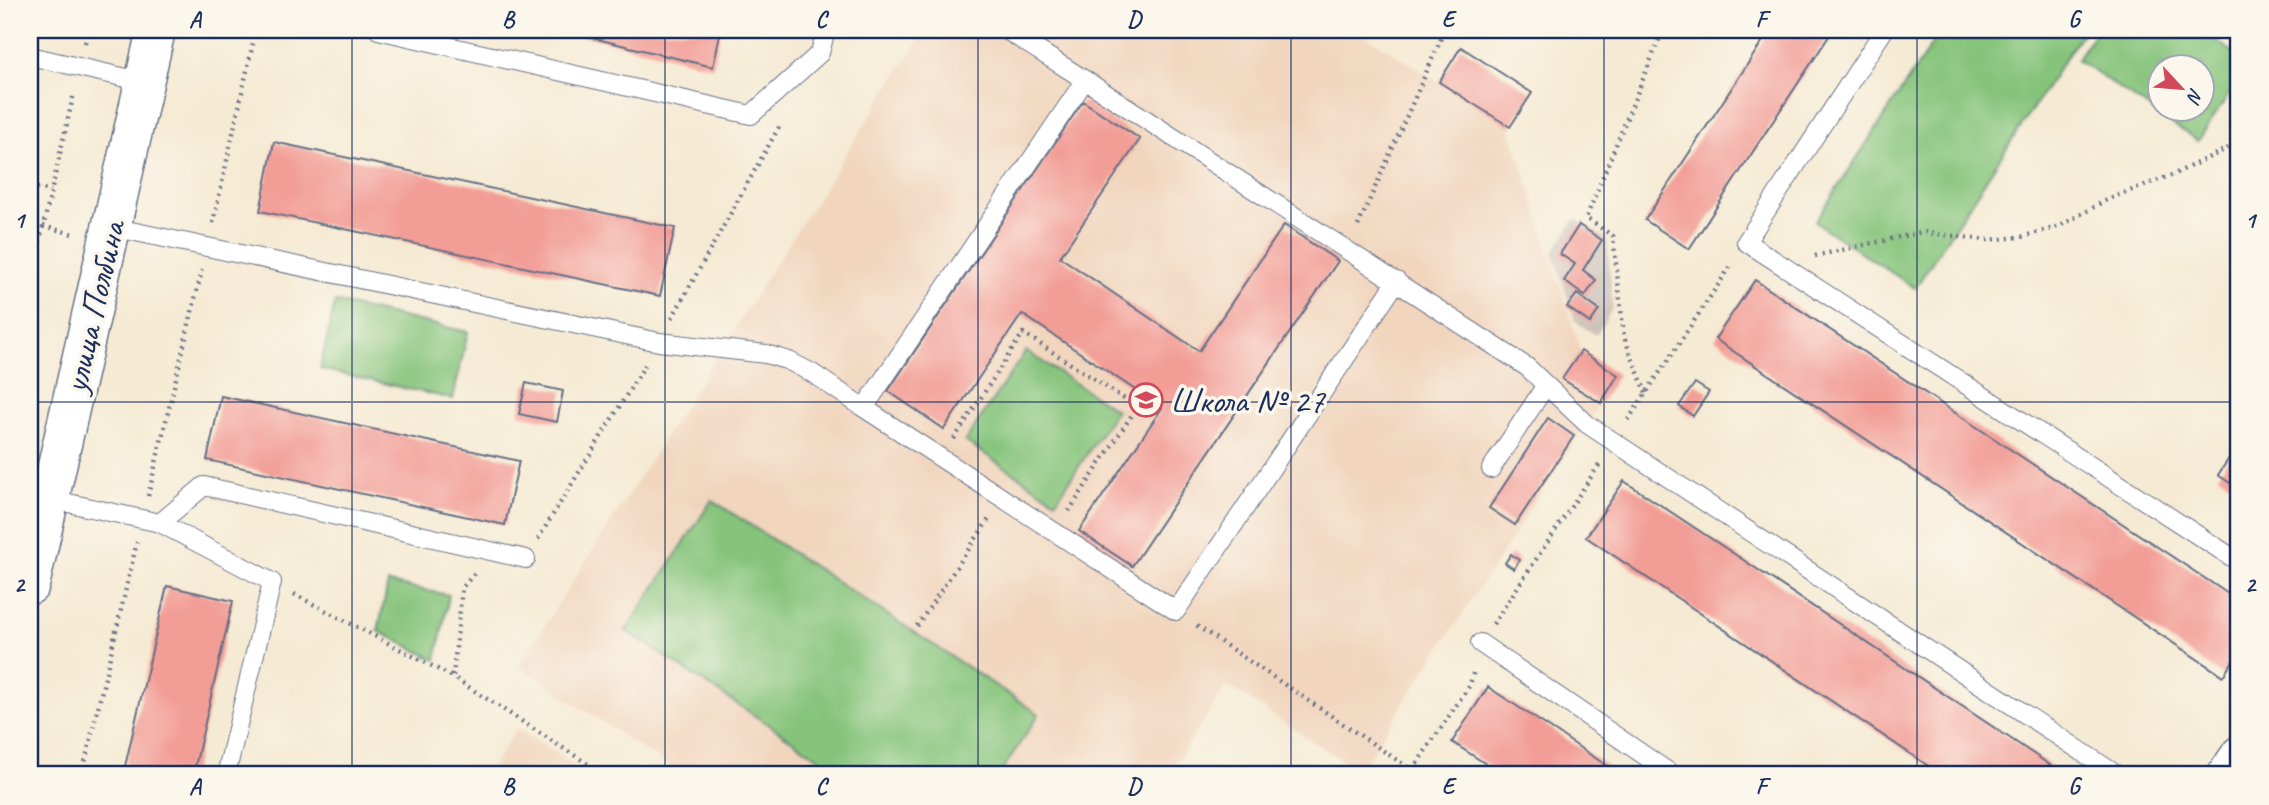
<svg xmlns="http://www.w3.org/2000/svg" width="2269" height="805" font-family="Caveat,sans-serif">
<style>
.built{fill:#f1d5bd}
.industrial{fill:#cec1ba}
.green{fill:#86c47b;stroke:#507a6c;stroke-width:2;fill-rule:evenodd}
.building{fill:#f29d96}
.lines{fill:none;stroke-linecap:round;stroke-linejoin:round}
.service-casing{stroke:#677087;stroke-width:20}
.minor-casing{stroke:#677087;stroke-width:38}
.tertiary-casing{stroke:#677087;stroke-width:41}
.path{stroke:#677087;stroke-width:4.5;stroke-dasharray:2 5;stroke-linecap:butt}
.service{stroke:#fff;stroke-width:18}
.minor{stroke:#fff;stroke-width:35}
.tertiary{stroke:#fff;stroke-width:38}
.grid{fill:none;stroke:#1b2f5e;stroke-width:2;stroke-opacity:0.55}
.labels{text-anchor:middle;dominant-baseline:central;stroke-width:7;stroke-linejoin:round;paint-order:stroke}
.street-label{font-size:35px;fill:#1b2f5e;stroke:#fbf7ec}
.poi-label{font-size:35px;fill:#1b2f5e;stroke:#fbf7ec;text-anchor:start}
.neatline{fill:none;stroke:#1b2f5e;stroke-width:2.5}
.grid-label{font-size:23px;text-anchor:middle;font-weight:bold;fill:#1b2f5e}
</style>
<rect width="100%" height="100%" fill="#fbf7ec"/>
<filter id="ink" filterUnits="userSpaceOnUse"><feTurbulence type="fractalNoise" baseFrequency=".0143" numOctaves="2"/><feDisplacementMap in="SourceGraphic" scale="14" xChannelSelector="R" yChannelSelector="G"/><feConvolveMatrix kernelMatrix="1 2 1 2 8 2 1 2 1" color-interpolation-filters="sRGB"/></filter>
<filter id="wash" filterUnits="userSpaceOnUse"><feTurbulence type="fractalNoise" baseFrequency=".00686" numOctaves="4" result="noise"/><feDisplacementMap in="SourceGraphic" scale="28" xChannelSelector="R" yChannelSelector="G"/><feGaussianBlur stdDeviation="1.57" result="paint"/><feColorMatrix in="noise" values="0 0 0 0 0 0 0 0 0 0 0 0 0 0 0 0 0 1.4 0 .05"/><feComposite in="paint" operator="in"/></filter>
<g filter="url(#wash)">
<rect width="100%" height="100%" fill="#f5ead3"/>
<g class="built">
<polygon points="925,30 1357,30 1510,127 1581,351 1618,375 1359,772 1227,685 1168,775 682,775 519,666"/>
<polygon points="517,728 590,775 486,775"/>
</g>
<polygon class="industrial" points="1575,219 1607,239 1613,308 1596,335 1575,321 1553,252"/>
<g class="green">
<polygon points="1941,30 2084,30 1915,288 1815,222"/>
<path d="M2097,30H2200L2239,56V79L2198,141L2077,60ZM2160,66H2202V108H2160Z"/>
<polygon points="335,302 468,332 453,399 320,369"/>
<polygon points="1026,351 1116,410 1056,501 965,441"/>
<polygon points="712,500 1039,714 999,775 845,775 626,631"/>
<polygon points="388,583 449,595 436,660 378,631"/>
</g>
<g id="blocks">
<g class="building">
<polygon points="559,30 721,30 713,67"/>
<polygon points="1770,30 1833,30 1689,249 1645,220"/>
<polygon points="1461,47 1532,93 1510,127 1439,82"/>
<polygon points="1083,101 1140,139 1060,257 1199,351 1284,225 1338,261 1132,566 1079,531 1162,408 1022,314 944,429 888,391"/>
<polygon points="274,142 675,228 660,296 260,211"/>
<polygon points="1579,225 1602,240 1583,270 1596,280 1585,296 1564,281 1575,264 1560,254"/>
<polygon points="1755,280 2239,601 2239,652 2223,676 1715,339"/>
<polygon points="1577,294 1599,310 1590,323 1567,307"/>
<polygon points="1581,351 1618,375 1601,403 1562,379"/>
<polygon points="526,383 563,391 557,422 519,414"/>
<polygon points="1695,383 1709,392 1693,416 1679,406"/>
<polygon points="221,396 519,461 505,525 207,460"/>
<polygon points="1548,418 1574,436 1515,525 1489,508"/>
<polygon points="2239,443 2239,489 2218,475"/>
<polygon points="1624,481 1754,567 2065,775 1942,775 1586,537"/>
<polygon points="1511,554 1519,560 1514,569 1505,563"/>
<polygon points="167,586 233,601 193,775 123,775"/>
<polygon points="1488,687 1535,718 1621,775 1503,775 1452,742"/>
</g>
</g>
</g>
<g filter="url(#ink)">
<use href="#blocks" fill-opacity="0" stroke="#677087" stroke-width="2"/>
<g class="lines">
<defs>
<g id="service">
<polyline points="378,30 751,115 820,53 826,30"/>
<polyline points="1006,30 1085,80"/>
<polyline points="1884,30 1746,242 2239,562"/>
<polyline points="30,56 144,82"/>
<polyline points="112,227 659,342 766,354 789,361 812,373 864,408"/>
<polyline points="1397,281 1176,611 864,408 1085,80 1527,367 1587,424 2117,775"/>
<polyline points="1491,469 1546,385"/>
<polyline points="50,499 160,523 204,486 526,559"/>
<polyline points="160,523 272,582 226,775"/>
<polyline points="1480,643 1673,775"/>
</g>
<polyline id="minor" points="2225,775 2239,754"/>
<polyline id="tertiary" points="30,585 156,30"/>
</defs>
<use href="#service" class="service-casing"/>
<use href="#minor" class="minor-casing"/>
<use href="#tertiary" class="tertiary-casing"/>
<g class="path">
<polyline points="85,43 88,30"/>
<polyline points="30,186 51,191"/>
<polyline points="213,223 256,30"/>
<polyline points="43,226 73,234"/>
<polyline points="1358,226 1445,30"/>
<polyline points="1815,256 1922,232 1986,240 2021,237 2058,227 2108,199 2172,175 2239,143"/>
<polyline points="30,283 74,93"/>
<polyline points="672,318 779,127"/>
<polyline points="1646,393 1624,337 1613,236 1586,218 1663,30"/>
<polyline points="1628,420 1732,264"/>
<polyline points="954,439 1023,333 1137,407 1069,511"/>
<polyline points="148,496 202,270"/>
<polyline points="538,539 645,365"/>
<polyline points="474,574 462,588 453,677 605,775"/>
<polyline points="294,594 453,677"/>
<polyline points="1493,624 1601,462"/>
<polyline points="917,626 989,519"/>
<polyline points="1197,626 1412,770 1414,775"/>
<polyline points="82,775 137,542"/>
<polyline points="1409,775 1470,685 1474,670"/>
</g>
<use href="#service" class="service"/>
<use href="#minor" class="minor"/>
<use href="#tertiary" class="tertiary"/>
</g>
</g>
<path class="grid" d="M352,30V775M665,30V775M978,30V775M1291,30V775M1604,30V775M1917,30V775M30,402H2239"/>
<defs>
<symbol id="school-ring" viewBox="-11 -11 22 22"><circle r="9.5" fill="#fbf7ec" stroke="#d1495b" stroke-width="1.5"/><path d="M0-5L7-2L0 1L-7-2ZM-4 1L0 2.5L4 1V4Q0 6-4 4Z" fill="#d1495b"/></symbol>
</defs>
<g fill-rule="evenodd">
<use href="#school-ring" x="1127" y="381" width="38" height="38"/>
</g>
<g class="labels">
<g class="street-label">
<text transform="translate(94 307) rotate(-77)">улица Полбина</text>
</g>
<g class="poi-label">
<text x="1170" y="400">Школа № 27</text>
</g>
</g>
<rect width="2269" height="805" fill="none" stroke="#fbf7ec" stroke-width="77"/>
<g transform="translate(2181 88) rotate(116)"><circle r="33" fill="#fbf7ec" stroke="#a1a7b3" stroke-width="2"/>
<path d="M0-5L12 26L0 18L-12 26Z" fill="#d1495b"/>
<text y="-10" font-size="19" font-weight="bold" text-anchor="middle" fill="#1b2f5e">N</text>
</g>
<rect x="38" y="38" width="2192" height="728" class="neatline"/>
<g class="grid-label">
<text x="195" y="27">A</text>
<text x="508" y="27">B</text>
<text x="821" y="27">C</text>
<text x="1134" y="27">D</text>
<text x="1448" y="27">E</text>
<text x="1761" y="27">F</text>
<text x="2074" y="27">G</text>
<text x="19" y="228">1</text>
<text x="2250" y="228">1</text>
<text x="19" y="592">2</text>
<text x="2250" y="592">2</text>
<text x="195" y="794">A</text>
<text x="508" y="794">B</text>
<text x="821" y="794">C</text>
<text x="1134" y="794">D</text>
<text x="1448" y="794">E</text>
<text x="1761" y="794">F</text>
<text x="2074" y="794">G</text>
</g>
</svg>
